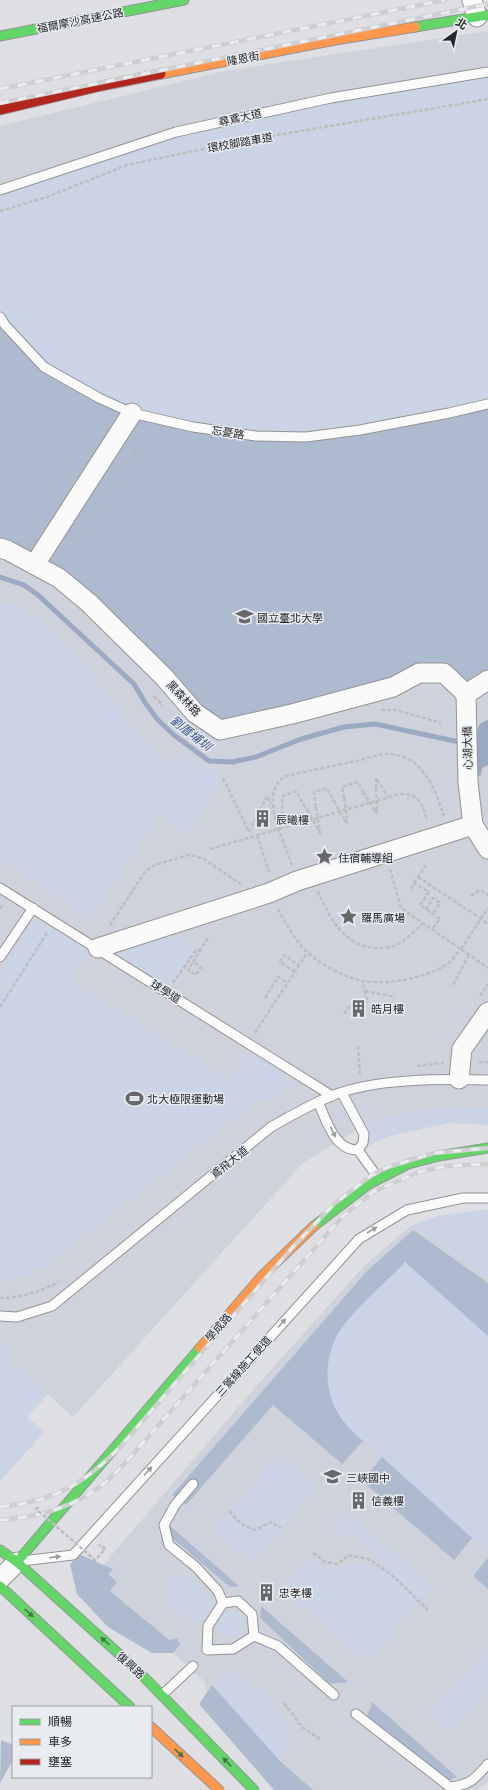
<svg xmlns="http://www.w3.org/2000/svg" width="488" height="1790" font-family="'Noto Sans','Noto Sans TC',sans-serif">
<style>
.built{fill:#ced3db}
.green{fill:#cad4e4}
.forest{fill:#aebace}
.water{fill:#9baac2}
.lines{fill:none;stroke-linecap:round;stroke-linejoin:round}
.stream{stroke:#9baac2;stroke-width:5}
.lane-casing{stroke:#929496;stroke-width:11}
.street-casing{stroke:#929496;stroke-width:21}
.fast-casing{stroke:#929496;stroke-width:11}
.slow-casing{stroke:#929496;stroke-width:11}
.jam-casing{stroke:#929496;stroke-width:11}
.path{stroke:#bebec0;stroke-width:2.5;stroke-dasharray:4 2;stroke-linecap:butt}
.lane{stroke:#fafafb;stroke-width:9}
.street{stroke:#fafafb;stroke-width:19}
.fast{stroke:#63d668;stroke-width:9}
.slow{stroke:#ff974d;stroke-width:9}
.jam{stroke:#b3261e;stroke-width:9}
.rail-casing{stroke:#cfcfcf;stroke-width:4.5}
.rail{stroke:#e8ecf1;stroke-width:3;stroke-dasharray:9;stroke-linecap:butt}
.path-bridge{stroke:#bebec0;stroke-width:2.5;stroke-dasharray:4 2;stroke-linecap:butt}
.oneway{fill:#9b9c9d}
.oneway2{fill:#427646}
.labels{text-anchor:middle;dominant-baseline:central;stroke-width:3;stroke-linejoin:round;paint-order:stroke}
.street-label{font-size:11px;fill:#27282a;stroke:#e8ecf1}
.poi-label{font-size:11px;fill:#27282a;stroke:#e8ecf1;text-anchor:start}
.water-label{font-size:12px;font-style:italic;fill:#385383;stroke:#e8ecf1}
</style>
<rect width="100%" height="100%" fill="#dddfe2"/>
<g class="built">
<polygon points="488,31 488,1108 455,1107 362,1127 303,1163 73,1417 47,1394 27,1417 44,1432 0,1481 0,126 225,71"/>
<polygon points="412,1225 488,1278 488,1782 477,1790 296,1790 207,1694 206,1683 173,1653 164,1653 91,1581 98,1571 252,1391 364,1266"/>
</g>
<g class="green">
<polygon points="488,72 488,404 360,430 256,436 132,413 44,367 0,317 0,191 176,132"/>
<path d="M0,600C75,620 112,725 177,766L185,754L223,778L187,834L157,815L88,918L0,859Z"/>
<polygon points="36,919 86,950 68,979 229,1080 248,1051 293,1081 283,1092 252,1104 48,1263 25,1274 3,1280 0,1279 0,973"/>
<polygon points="162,927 197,949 167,992 111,957 118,940"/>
<polygon points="455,1107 488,1108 488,1125 449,1123 390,1136 358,1150 362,1127 397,1113"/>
<polygon points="486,1209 488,1210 488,1278 412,1225 438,1216"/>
<path d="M405,1262L488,1336V1552L353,1432C348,1426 342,1420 338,1413C324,1390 324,1358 338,1334C352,1311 385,1283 405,1262Z"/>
<polygon points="0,1335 13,1356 8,1362 48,1394 27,1417 44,1432 0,1481"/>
<polygon points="279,1454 317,1487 252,1562 214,1529"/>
<polygon points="347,1513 432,1586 366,1661 282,1589 310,1556 324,1567 340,1569 351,1561 369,1565 380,1571 385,1564 347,1531 341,1538 333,1530"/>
<polygon points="175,1576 187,1577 211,1598 211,1610 202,1620 190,1621 171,1606 163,1595 166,1583"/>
<polygon points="236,1611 244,1619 244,1630 237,1637 228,1639 218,1630 219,1620 225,1613"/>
<polygon points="488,1647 488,1688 448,1734 428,1716"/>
<polygon points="227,1669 271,1699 276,1710 291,1733 286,1738 290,1744 280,1761 212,1685"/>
</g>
<g class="forest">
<polygon points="0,317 44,367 99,398 193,427 306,437 488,404 488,680 466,694 444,673 220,730 89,603 0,548"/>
<path d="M413,1230L488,1283V1336L405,1262C386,1283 351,1311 338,1334C324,1358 324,1390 338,1413C344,1424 354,1433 363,1441L342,1464L273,1405L186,1505L172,1495L367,1271Z"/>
<polygon points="382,1457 472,1538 454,1560 362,1481"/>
<polygon points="169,1525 239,1586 230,1587 173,1539"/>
<path d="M81,1555L113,1569L108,1574L117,1582L110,1591C129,1608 150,1623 169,1640L177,1638L180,1645L173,1653H152L108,1627L77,1594L70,1564Z"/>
<polygon points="488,1558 488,1589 473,1576"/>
<polygon points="261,1606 348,1682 330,1684 260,1618"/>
<polygon points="212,1685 280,1761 313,1790 274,1790 199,1704"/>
<polygon points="372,1702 457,1777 443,1783 366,1720"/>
<polygon points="1,1740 13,1745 13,1760 0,1783"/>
</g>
<path class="water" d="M488,720V765L482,768L481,775L476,778L468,744L477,736C478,726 478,723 488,720Z"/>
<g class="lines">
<polyline class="stream" points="0,577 24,585 38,595 134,684 146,704 158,720 174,735 209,761 232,762 256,757 301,739 344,727 375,724 464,743"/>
<defs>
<g id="lane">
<polyline points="0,190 176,132 331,98 488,72"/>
<polyline points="0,317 5,325 44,367 99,398 132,413 193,427 256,436 306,437 360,430 449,413 488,404"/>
<polyline points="0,888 332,1096"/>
<polyline points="0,957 33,908"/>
<polyline points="342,1093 364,1134 363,1143 358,1150"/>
<path d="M318,1102C327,1121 334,1150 358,1150"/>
<polyline points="358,1150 378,1178"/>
<path d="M0,1316L17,1317L52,1306L271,1127C290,1116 310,1105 331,1096C375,1078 441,1079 488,1080"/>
<polyline points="193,1484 175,1505 164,1525 169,1545 196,1567 218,1591 223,1603"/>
<polyline points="22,1561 73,1555 359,1239 407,1210 463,1198 488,1198"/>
<polygon points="238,1601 252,1614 254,1636 233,1649 207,1650 208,1626 223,1603"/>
<polyline points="254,1636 278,1646 334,1695"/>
<polyline points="162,1695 193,1666"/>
<path d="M356,1714L450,1787C470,1785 475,1779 488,1764"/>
</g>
<g id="street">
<polyline points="472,0 477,17"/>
<polyline points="0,548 7,550 59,578 89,603 164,677 195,713 220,730 292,714 393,687 419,673 444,673 466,694"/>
<polyline points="35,564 132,413"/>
<polyline points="466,694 468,782 473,825 488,849"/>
<polyline points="466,694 488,680"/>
<polyline points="98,948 269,893 297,881 473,825"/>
<polyline points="459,1079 462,1049 488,1012"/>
<polyline points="0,1579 17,1562"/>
</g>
<g id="fast">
<polyline points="415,27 488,15"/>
<polyline points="0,36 184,0"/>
<polyline points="314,1226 369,1184 408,1164 439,1156 488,1148"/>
<polyline points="0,1550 17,1562 139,1672 254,1790"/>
<polyline points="17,1562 200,1348"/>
<polyline points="0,1586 130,1707"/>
</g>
<g id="slow">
<polyline points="161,74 335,40 415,27"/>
<polyline points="200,1348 262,1276 314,1226"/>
<polyline points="151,1727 219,1790"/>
</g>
<polyline id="jam" points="0,110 101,86 161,74"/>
</defs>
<use href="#lane" class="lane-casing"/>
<use href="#street" class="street-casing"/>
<use href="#fast" class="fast-casing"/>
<use href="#slow" class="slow-casing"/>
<use href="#jam" class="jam-casing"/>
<g class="path">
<polyline points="0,211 47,197 127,165 242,141 488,99"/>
<polyline points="117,467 121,470 131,454 127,451"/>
<polyline points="154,696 163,706"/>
<polyline points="381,710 396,710 441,723"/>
<polyline points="223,778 249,832 267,796 271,804"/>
<polyline points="376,788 376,778 388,797"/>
<polyline points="344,798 342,787 358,782 363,792"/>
<polyline points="316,807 314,792 327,788 334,801"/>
<polyline points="375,810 377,814 377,809"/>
<polyline points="276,814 281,823 283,796 296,791 307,810"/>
<polyline points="344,819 347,824 347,818"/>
<polyline points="317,827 320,833 319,826"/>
<polyline points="257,835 269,872"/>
<path d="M210,849L400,794C421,794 422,804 427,821"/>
<path d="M292,865C284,841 257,791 286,776C309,771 333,766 356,761C365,759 376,755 386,754C422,753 435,789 444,816"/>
<polyline points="390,869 401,908 488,968"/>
<polyline points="418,877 474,914"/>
<polyline points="414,883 426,865"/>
<polyline points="411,889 414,883 429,892 420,905 440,919 432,929 433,930"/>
<path d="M318,891C329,917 344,947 376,948C382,948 389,948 394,946C405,942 415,931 423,923"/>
<polyline points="471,896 480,890 488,895"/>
<polyline points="0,909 3,905"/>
<path d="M278,909C286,924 294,939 307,952C319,964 346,978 363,981C387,985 426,978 446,965C452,961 456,954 461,949"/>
<polyline points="426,910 433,898 440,903 433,914"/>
<polyline points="110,925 145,872 155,865 188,855 195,856 204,859 241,884"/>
<polyline points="461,949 488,908"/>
<polyline points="295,972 280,962 284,955 299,965"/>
<polyline points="173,983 197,949 200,951 188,970 196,975 201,967 193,962 209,936"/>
<polyline points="453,985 469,955"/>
<polyline points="365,991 395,997"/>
<polyline points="480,996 488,984"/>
<polyline points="265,998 278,977 288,983"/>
<polyline points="0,1007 47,933"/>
<polyline points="344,1014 350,1005 367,1002 363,981"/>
<polyline points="255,1033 307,953"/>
<polyline points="358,1046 360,1075"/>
<polyline points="479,1062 488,1062"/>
<polyline points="417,1066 444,1063"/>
<path d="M0,1298C20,1298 42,1291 59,1282"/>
<polyline points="229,1511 241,1524 255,1530 271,1522 281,1528"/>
<polyline points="313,1553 325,1562 338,1564 349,1555 371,1560 394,1577 428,1610"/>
<polyline points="97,1558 105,1549 100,1545 99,1546"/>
<polyline points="284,1703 302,1727 320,1739"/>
</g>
<use href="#lane" class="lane"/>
<use href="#street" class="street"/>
<use href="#fast" class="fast"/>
<use href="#slow" class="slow"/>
<use href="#jam" class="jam"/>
<defs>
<g id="rail">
<polyline points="0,89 445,0"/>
<polyline points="0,103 488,4"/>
<path d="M0,1507C54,1501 83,1485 121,1446L292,1248L334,1204L373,1174L388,1167L434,1153L488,1148"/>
<path d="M0,1520C35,1518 75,1507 102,1485C111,1478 119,1469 127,1461L343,1216L373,1192L419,1172L447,1166L488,1164"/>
</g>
</defs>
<use href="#rail" class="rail-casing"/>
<use href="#rail" class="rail"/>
<g class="path-bridge">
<polyline points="376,788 377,809"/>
<polyline points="363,792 375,810"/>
<polyline points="344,798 347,818"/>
<polyline points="334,801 344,819"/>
<polyline points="316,807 319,826"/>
<polyline points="307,810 317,827"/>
<polyline points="474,914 488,924"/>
<polyline points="38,1507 36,1509 95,1560 97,1558"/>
</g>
</g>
<defs><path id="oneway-solid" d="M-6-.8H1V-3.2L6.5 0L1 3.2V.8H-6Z"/></defs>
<g class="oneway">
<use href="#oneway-solid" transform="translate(333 1132) rotate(63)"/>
<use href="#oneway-solid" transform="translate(372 1230) rotate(-31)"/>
<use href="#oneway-solid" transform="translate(282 1323) rotate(-48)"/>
<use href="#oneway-solid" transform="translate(148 1471) rotate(-48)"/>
<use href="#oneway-solid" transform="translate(55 1557) rotate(-7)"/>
</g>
<g class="oneway2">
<use href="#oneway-solid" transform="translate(29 1613) rotate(42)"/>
<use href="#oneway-solid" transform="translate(105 1641) rotate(-138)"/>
<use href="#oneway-solid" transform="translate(179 1753) rotate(43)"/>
<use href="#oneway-solid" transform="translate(227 1762) rotate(-134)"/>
</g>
<defs>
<symbol id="university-bare" viewBox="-9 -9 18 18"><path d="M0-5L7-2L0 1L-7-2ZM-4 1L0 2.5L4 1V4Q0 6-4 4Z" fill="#67686a" stroke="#e8ecf1" stroke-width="2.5" paint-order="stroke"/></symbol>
<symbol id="building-bare" viewBox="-9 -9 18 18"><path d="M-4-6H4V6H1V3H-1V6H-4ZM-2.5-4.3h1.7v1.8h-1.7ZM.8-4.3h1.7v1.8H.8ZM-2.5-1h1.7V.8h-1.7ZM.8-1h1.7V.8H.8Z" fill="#67686a" stroke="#e8ecf1" stroke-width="2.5" paint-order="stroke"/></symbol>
<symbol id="sight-bare" viewBox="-9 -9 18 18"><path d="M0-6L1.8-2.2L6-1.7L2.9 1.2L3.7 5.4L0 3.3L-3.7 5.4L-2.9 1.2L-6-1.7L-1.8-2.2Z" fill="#67686a" stroke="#e8ecf1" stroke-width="2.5" paint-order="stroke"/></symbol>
<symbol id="stadium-bare" viewBox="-9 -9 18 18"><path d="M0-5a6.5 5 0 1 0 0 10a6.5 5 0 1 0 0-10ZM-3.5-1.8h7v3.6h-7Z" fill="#67686a" stroke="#e8ecf1" stroke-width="2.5" paint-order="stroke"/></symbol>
<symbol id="school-bare" viewBox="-9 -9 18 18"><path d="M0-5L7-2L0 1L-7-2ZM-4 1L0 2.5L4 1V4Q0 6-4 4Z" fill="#67686a" stroke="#e8ecf1" stroke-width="2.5" paint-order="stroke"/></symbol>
</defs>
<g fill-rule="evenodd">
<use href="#university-bare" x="232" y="604" width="25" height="25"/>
<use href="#building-bare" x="250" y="806" width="25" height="25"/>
<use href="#sight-bare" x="312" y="844" width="25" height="25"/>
<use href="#sight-bare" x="336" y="904" width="25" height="25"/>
<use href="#building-bare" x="346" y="996" width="25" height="25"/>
<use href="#stadium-bare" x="122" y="1086" width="25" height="25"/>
<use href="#school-bare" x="320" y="1464" width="25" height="25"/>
<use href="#building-bare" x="346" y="1488" width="25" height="25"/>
<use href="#building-bare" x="254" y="1580" width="25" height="25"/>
</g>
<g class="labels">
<g class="street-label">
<text transform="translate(80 20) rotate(-11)">福爾摩沙高速公路</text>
<text transform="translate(243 58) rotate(-11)">隆恩街</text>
<text transform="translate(240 117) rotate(-13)">尋鳶大道</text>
<text transform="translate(240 142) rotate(-10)">環校脚踏車道</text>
<text transform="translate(228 432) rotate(9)">忘憂路</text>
<text transform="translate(184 698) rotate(47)">黑森林路</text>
<text transform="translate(467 748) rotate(-91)">心湖大橋</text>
<text transform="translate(166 991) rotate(32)">球學道</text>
<text transform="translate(229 1162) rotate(-39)">鳶飛大道</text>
<text transform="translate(218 1327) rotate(-49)">學成路</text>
<text transform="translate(243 1366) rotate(-48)">三鶯線施工便道</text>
<text transform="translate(131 1665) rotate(43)">復興路</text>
</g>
<g class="poi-label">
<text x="257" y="617">國立臺北大學</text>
<text x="276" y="819">辰曦樓</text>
<text x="338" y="857">住宿輔導組</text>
<text x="361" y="917">羅馬廣場</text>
<text x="371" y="1008">皓月樓</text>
<text x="147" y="1098">北大極限運動場</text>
<text x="346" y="1477">三峽國中</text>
<text x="371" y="1500">信義樓</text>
<text x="279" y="1592">忠孝樓</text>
</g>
<g class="water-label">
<text transform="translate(191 733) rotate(38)">劉厝埔圳</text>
</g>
</g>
<rect x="12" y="1706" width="140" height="72" fill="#e8ecf1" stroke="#9b9ea1"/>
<rect x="20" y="1719" width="20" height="6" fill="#63d668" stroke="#9b9ea1"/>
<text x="48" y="1726" font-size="12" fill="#27282a">順暢</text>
<rect x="20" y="1739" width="20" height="6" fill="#ff974d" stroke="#9b9ea1"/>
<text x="48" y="1746" font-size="12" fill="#27282a">車多</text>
<rect x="20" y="1759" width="20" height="6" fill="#b3261e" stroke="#9b9ea1"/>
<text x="48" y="1766" font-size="12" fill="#27282a">壅塞</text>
<g transform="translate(456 32) rotate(33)" stroke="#e8ecf1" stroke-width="3" paint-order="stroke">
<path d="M0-3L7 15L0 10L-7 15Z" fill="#27282a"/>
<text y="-6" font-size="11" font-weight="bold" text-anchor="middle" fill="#27282a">北</text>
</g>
</svg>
